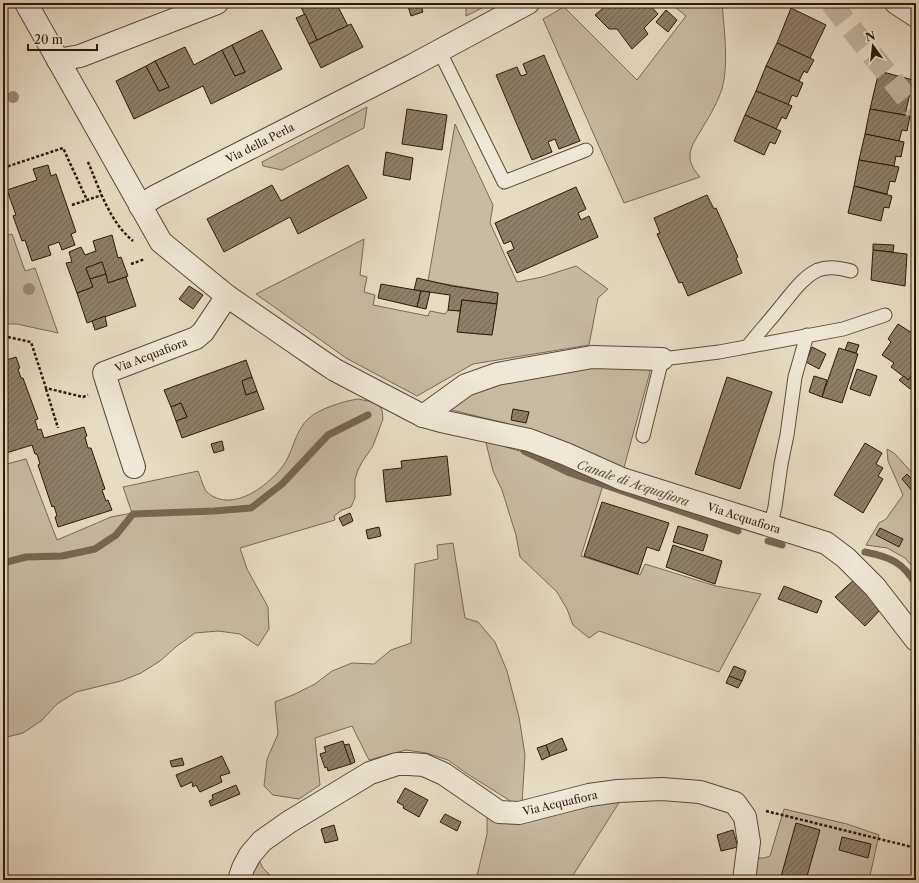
<svg xmlns="http://www.w3.org/2000/svg" width="919" height="883" font-family="'Libre Caslon Text',serif">
<style>
.green{fill:#c7bba3;stroke:#7a6a56}
.lines{fill:none;stroke-linecap:round;stroke-linejoin:round}
.stream{stroke:#766753;stroke-width:7}
.building{fill:url(#building-hatch);stroke:#2d1a09}
.secondary-tunnel{stroke:#c1b59e;stroke-width:22;stroke-dasharray:22 11;stroke-linecap:butt}
.service-casing{stroke:#5b4a38;stroke-width:15}
.minor-casing{stroke:#5b4a38;stroke-width:24}
.path{stroke:#2d1a09;stroke-width:2.5;stroke-dasharray:3 2;stroke-linecap:butt}
.service{stroke:#efe8d8;stroke-width:13}
.minor{stroke:#efe8d8;stroke-width:22}
.tree{fill:#9a8c76}
.labels{text-anchor:middle;dominant-baseline:central;stroke-width:4;stroke-linejoin:round;paint-order:stroke}
.street-label{font-size:11px;fill:#2d1a09;stroke:#efe8d8}
.water-label{font-size:12px;font-style:italic;fill:#5e4d3a;stroke:#efe8d8}
</style>
<defs>
<pattern id="building-hatch" width="6" height="6" patternUnits="userSpaceOnUse"><rect width="6" height="6" fill="#8d7f6a"/><path d="M-1 1l2-2M0 6l6-6M5 7l2-2" fill="none" stroke="#746755"/></pattern>
</defs>
<rect width="100%" height="100%" fill="#e6dcc3"/>
<filter id="stains"><feTurbulence type="fractalNoise" baseFrequency=".005" numOctaves="4"/><feColorMatrix values="0 0 0 0 .2 0 0 0 0 .09 0 0 0 0 .02 0 0 0 .5 -.17"/></filter>
<radialGradient id="worn" r=".72"><stop offset=".6" stop-color="#630" stop-opacity="0"/><stop offset="1" stop-color="#630" stop-opacity=".3"/></radialGradient>
<g class="green">
<polygon points="466,3 492,3 466,16"/>
<path d="M670,3H722C724,28 729,65 722,89C718,101 711,114 704,125C699,135 689,146 690,158C691,166 695,171 700,177L624,203L543,19L564,7L637,80L686,16Z"/>
<polygon points="367,107 364,128 282,170 263,166 262,162"/>
<polygon points="455,124 493,205 490,223 517,282 542,277 576,266 608,289 598,298 589,345 473,364 417,396 346,358 256,294 364,239 360,275 367,277 364,292 375,295 373,305 428,316 430,311 445,314 448,310 460,311 458,332 492,335 498,293 428,281"/>
<polygon points="12,234 25,271 35,268 58,333 17,324 3,324 3,236"/>
<polygon points="604,366 648,369 650,372 623,471 553,437 528,429 448,409 456,400 524,376"/>
<path d="M358,399L377,403L382,410L383,419L373,446L362,462L358,470L355,479V498L351,507L342,510L334,516L335,520L240,548L247,569L268,607L269,629L258,646L240,634L218,631L195,633L177,646L160,661L141,673L121,681L76,692L57,704L41,721L23,733L3,738V465L26,459L57,540L111,517L132,513L123,487L198,471C201,477 203,489 208,493C233,514 271,484 285,463C293,450 296,430 308,419C318,409 344,401 358,399Z"/>
<polygon points="490,442 532,455 604,482 581,556 640,575 645,564 716,586 761,594 719,672 599,631 589,638 573,625 567,609 557,592 520,557 516,535 502,490 493,471 486,443"/>
<polygon points="887,449 894,453 916,477 916,571 905,558 887,548 866,545 879,523 886,519 903,495 888,461"/>
<polygon points="453,543 465,618 478,622 495,642 507,671 519,717 525,755 522,803 512,802 466,773 448,760 426,753 406,750 369,760 352,726 315,738 320,785 299,799 273,795 264,786 267,759 278,734 275,702 295,694 315,684 332,671 352,663 374,664 391,650 411,643 415,564 438,559 437,545"/>
<polygon points="622,798 570,880 476,880 487,834 487,817 495,820"/>
<polygon points="784,809 847,824 879,835 869,880 753,880 758,858 764,858 770,856"/>
<polygon points="257,856 263,868 275,880 251,880 252,866"/>
</g>
<g class="lines">
<g class="stream">
<polyline points="524,451 570,473 738,531"/>
<polyline points="768,541 782,545"/>
<path d="M865,552C890,557 903,562 916,585"/>
<polyline points="3,563 26,557 62,556 95,549 116,535 133,514 214,511 251,508 282,484 328,435 368,415"/>
</g>
</g>
<g class="building">
<polygon points="299,3 336,3 348,26 317,40"/>
<polygon points="407,3 420,3 423,12 411,16"/>
<polygon points="609,3 648,3 658,14 644,28 648,34 632,49 617,29 609,29 595,15"/>
<polygon points="791,8 826,25 810,58 777,43"/>
<polygon points="666,10 677,20 668,32 656,22"/>
<polygon points="305,14 317,40 309,44 296,18"/>
<polygon points="351,24 363,47 321,68 309,44"/>
<polygon points="262,30 282,69 211,104 203,86 134,119 116,81 146,66 159,91 169,87 155,61 185,47 194,65 222,50 235,76 245,72 232,45"/>
<polygon points="777,43 814,60 807,73 804,71 799,81 766,66"/>
<polygon points="232,45 245,72 235,76 222,50"/>
<polygon points="544,55 580,141 559,149 555,139 548,142 552,152 532,160 496,75 517,67 521,76 527,74 523,64"/>
<polygon points="155,61 169,87 159,91 146,66"/>
<polygon points="766,66 803,83 797,97 792,95 788,105 756,91"/>
<polygon points="879,71 913,80 905,115 870,109"/>
<polygon points="756,91 792,106 786,119 782,117 776,129 745,115"/>
<polygon points="407,109 447,115 442,150 402,144"/>
<polygon points="870,109 910,116 907,131 902,130 899,141 865,134"/>
<polygon points="745,115 781,131 775,144 770,142 764,155 734,141"/>
<polygon points="865,134 904,142 901,157 896,156 894,166 859,160"/>
<polygon points="386,152 413,158 410,180 383,175"/>
<polygon points="859,160 899,167 895,182 890,181 887,194 854,186"/>
<polygon points="48,165 51,176 56,174 76,232 71,234 75,245 62,250 59,242 48,246 51,255 32,261 25,240 22,241 13,216 16,215 7,190 37,180 33,169"/>
<polygon points="348,165 367,198 298,234 290,217 224,252 207,219 272,185 281,201"/>
<polygon points="854,186 892,196 889,208 884,207 881,221 848,213"/>
<polygon points="576,187 586,209 578,213 581,220 589,216 598,237 517,273 507,252 514,249 511,241 504,244 495,223"/>
<polygon points="707,195 714,209 716,208 738,257 736,258 742,273 688,296 682,282 679,283 657,234 660,233 654,218"/>
<polygon points="112,235 118,258 121,257 128,276 108,283 102,262 86,268 93,287 77,293 66,263 72,262 69,252 81,247 85,255 96,251 93,241"/>
<polygon points="873,244 894,245 893,252 873,250"/>
<polygon points="873,250 907,254 905,286 871,280"/>
<polygon points="102,262 106,274 90,279 86,268"/>
<polygon points="106,274 108,283 126,277 136,306 87,323 77,293 93,287 90,279"/>
<polygon points="417,278 452,286 498,293 497,304 462,300 460,311 448,310 450,295 414,290"/>
<polygon points="381,284 421,291 417,307 378,298"/>
<polygon points="189,286 203,295 193,309 179,299"/>
<polygon points="421,291 430,292 426,309 417,307"/>
<polygon points="462,300 497,304 492,335 457,332"/>
<polygon points="105,316 107,326 95,330 92,321"/>
<polygon points="898,324 912,333 915,329 916,330 916,370 908,380 891,367 894,363 882,355 891,342 888,339"/>
<polygon points="848,342 859,345 856,353 845,350"/>
<polygon points="812,347 826,354 819,369 806,362"/>
<polygon points="839,348 858,354 842,403 822,397"/>
<polygon points="16,357 20,368 18,369 21,378 23,378 38,419 35,420 38,430 41,429 44,438 84,427 87,436 85,437 88,448 91,448 105,489 102,490 106,501 108,500 112,510 58,527 55,517 57,516 54,506 52,507 38,465 40,464 37,454 35,454 32,445 3,454 3,361"/>
<polygon points="246,360 252,377 242,381 246,395 257,391 264,409 182,438 176,421 187,417 181,403 171,407 164,390"/>
<polygon points="857,369 877,376 870,396 850,389"/>
<polygon points="916,370 916,381 910,389 899,380 904,376 908,380"/>
<polygon points="814,376 827,380 822,397 809,392"/>
<polygon points="252,377 257,391 246,395 242,381"/>
<polygon points="727,377 772,392 740,489 695,474"/>
<polygon points="181,403 187,417 176,421 171,407"/>
<polygon points="513,409 529,412 526,423 511,420"/>
<polygon points="222,441 224,450 214,453 211,444"/>
<polygon points="865,443 882,453 876,464 883,468 878,476 883,479 863,513 834,495"/>
<polygon points="447,456 451,495 386,502 383,470 402,468 401,461"/>
<polygon points="907,474 916,484 916,489 913,492 902,479"/>
<polygon points="602,502 669,523 659,551 647,547 638,574 584,556"/>
<polygon points="350,513 353,521 343,526 339,518"/>
<polygon points="678,526 708,535 703,551 673,542"/>
<polygon points="379,527 381,536 368,539 366,530"/>
<polygon points="880,528 903,539 899,547 876,535"/>
<polygon points="673,545 722,561 715,584 666,567"/>
<polygon points="855,579 883,607 865,626 835,597"/>
<polygon points="784,586 822,601 817,613 778,599"/>
<polygon points="734,666 746,671 742,681 729,676"/>
<polygon points="729,676 742,681 738,688 726,683"/>
<polygon points="562,738 567,750 550,756 546,745"/>
<polygon points="343,741 351,764 328,771 327,767 325,768 320,754 326,752 324,747"/>
<polygon points="349,744 355,762 351,764 344,745"/>
<polygon points="546,745 550,756 542,760 537,748"/>
<polygon points="222,756 230,773 220,776 222,782 200,792 196,785 193,787 192,782 181,787 176,775"/>
<polygon points="182,758 184,765 172,767 170,761"/>
<polygon points="236,785 240,794 211,806 209,801 213,799 212,795"/>
<polygon points="405,788 428,800 419,817 403,808 404,806 397,802"/>
<polygon points="445,814 461,822 457,831 440,822"/>
<polygon points="796,823 820,830 806,880 780,880"/>
<polygon points="334,825 338,840 325,843 321,829"/>
<polygon points="733,830 738,847 721,851 717,835"/>
<polygon points="842,837 871,844 868,858 839,850"/>
</g>
<g class="lines">
<polyline class="secondary-tunnel" points="831,3 916,110"/>
<defs>
<g id="service">
<polyline points="439,50 504,182 586,150"/>
<path d="M748,346C759,332 771,319 782,305C792,293 803,277 818,270C828,266 841,268 851,271"/>
<polyline points="643,436 662,359 719,352 843,329 885,315"/>
<polyline points="770,527 775,507 781,464 787,435 795,377 807,335"/>
</g>
<g id="minor">
<polyline points="26,3 161,242 227,296 323,362 335,370 423,416 441,421 529,440 566,454 622,479 826,543 846,558 875,587 916,640"/>
<polyline points="896,3 916,16"/>
<polyline points="58,60 80,56 217,3"/>
<polyline points="140,206 156,196 413,65 528,3"/>
<polyline points="423,416 466,385 497,374 592,357 662,359"/>
<polyline points="134,467 104,373 196,338 203,332 227,296"/>
<polyline points="239,880 243,868 250,855 262,841 289,822 370,773 397,764 409,764 424,765 444,774 499,812 519,813 589,795 618,791 662,789 700,792 735,803 745,817 749,842 744,880"/>
</g>
</defs>
<use href="#service" class="service-casing"/>
<use href="#minor" class="minor-casing"/>
<g class="path">
<path d="M88,162C100,190 109,221 133,241"/>
<polyline points="3,168 63,148 87,200"/>
<polyline points="72,205 102,195"/>
<polyline points="131,264 145,259"/>
<polyline points="3,336 31,342 46,388 83,397 88,395"/>
<polyline points="46,389 58,428"/>
<polyline points="766,811 916,848"/>
</g>
<use href="#service" class="service"/>
<use href="#minor" class="minor"/>
</g>
<g class="tree">
<circle cx="13" cy="97" r="6"/>
<circle cx="29" cy="289" r="6"/>
</g>
<g class="labels">
<g class="street-label">
<text transform="translate(260 143) rotate(-27)">Via della Perla</text>
<text transform="translate(151 355) rotate(-21)">Via Acquafiora</text>
<text transform="translate(744 518) rotate(18)">Via Acquafiora</text>
<text transform="translate(560 803) rotate(-13)">Via Acquafiora</text>
</g>
<g class="water-label">
<text transform="translate(633 483) rotate(19)">Canale di Acquafiora</text>
</g>
</g>
<rect width="919" height="883" fill="none" stroke="#e6dcc3" stroke-width="16"/>
<rect x="4" y="4" width="911" height="875" fill="none" stroke="#2d1a09" stroke-width="2"/>
<rect x="8" y="8" width="903" height="867" fill="none" stroke="#2d1a09"/>
<g transform="translate(873 46) rotate(345)" stroke="#efe8d8" stroke-width="3" paint-order="stroke">
<path d="M0-3L7 15L0 10L-7 15Z" fill="#2d1a09"/>
<text y="-6" font-size="11" font-weight="bold" text-anchor="middle" fill="#2d1a09">N</text>
</g>
<path d="M28 44v6h69v-6" fill="none" stroke="#2d1a09" stroke-width="2"/>
<text x="34" y="44" font-size="12" fill="#2d1a09" stroke="#efe8d8" stroke-width="3" paint-order="stroke">20 m</text>
<rect width="100%" height="100%" filter="url(#stains)"/>
<rect width="100%" height="100%" fill="url(#worn)"/>
</svg>
